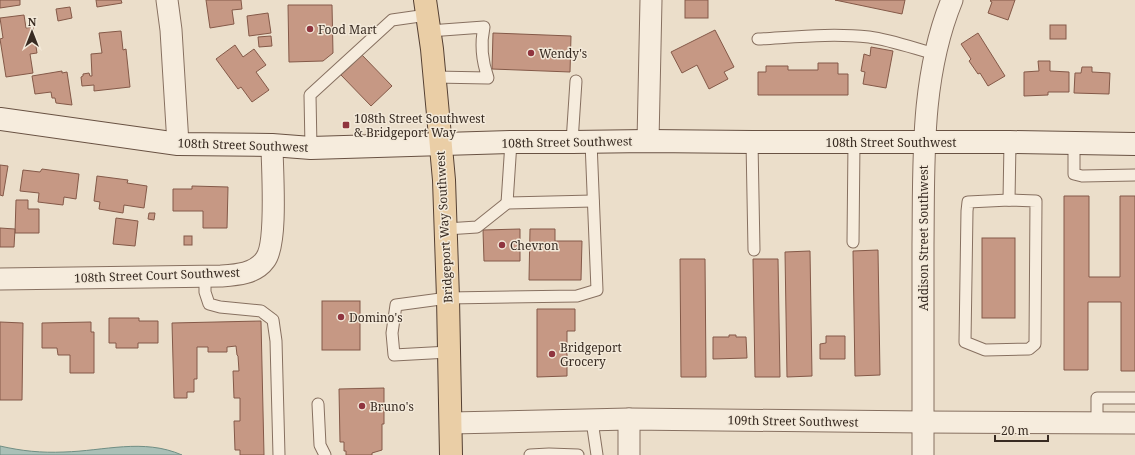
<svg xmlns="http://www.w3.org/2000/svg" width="1135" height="455" font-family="'Noto Serif',serif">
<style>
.water{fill:#aac0b7;stroke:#718e84}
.building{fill:#c69884;stroke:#845948}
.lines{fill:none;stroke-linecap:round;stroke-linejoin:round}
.lane-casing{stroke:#877060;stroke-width:13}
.street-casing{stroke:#877060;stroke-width:23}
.secondary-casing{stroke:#695243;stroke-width:24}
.primary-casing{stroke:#554033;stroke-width:24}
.lane{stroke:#f6ecdd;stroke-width:11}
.street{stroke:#f6ecdd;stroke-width:21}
.secondary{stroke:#f6ecdd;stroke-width:22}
.primary{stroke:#eacea6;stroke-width:22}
.poi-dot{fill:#90353f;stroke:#f3e9d9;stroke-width:1.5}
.labels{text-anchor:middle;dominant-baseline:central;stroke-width:3;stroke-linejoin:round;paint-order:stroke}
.poi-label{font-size:12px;fill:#382b22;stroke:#f3e9d9;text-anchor:start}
.street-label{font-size:12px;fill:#382b22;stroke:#f3e9d9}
</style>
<rect width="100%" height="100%" fill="#ebdeca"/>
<path class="water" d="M0,446C22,451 41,453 64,452C104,451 143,438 182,455H0Z"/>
<g class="building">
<polygon points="0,0 20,0 20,5 0,8"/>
<polygon points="96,0 121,0 122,3 97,7"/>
<polygon points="206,0 241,0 242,9 232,10 234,24 210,28"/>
<rect x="685" y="0" width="23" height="18"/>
<polygon points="835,0 905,0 902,14"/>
<polygon points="991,0 1015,0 1008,20 988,13 992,2 990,1"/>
<polygon points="288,5 332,5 333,53 323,61 289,62"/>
<polygon points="70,7 72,18 58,21 56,9"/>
<polygon points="268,13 271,33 249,36 247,16"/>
<polygon points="24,15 26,28 33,27 37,53 30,54 33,73 6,77 0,39 3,38 0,18"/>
<rect x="1050" y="25" width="16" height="14"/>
<polygon points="715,30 734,67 724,72 728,79 709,89 697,65 682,73 671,52"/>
<polygon points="121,31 123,50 126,49 130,87 94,91 94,85 82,86 81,77 83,76 83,74 89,73 90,76 92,76 91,54 102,53 99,33"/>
<polygon points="493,33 571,36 570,72 492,69"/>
<polygon points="978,33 1005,76 988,86 980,73 978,74 969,61 971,59 961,44"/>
<polygon points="271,36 272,46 259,47 258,37"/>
<polygon points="235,45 243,57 254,49 266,65 256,72 269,90 252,102 241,87 238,89 216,59"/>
<polygon points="871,47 893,51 886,88 863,84 865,72 861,71 864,54 870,56"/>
<polygon points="362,55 392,86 371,106 341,75"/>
<polygon points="1038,61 1050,61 1050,71 1069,72 1069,92 1048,92 1048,95 1024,96 1024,72 1039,71"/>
<polygon points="818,63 838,63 838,74 848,74 848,95 758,95 758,72 766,72 766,66 788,66 788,70 818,70"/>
<polygon points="1082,67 1092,67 1092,72 1110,73 1109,94 1074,93 1075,73 1081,73"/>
<polygon points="62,71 62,73 67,72 72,105 56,103 55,98 52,98 51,92 35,94 32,76"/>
<polygon points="0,165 8,166 3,196 0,195"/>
<polygon points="42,169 79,174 76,199 64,197 63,205 38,202 39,193 20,191 23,170 40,172"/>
<polygon points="97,176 128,180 127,183 147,186 144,208 124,205 123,213 99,209 100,202 94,201"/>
<polygon points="192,186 228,187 227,228 203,228 203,211 173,211 173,189 192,189"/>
<polygon points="1064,196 1089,196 1089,277 1120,277 1120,196 1135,196 1135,371 1121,371 1121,302 1088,302 1088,370 1064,370"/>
<polygon points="16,200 28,200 28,209 39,209 39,233 15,233"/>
<polygon points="149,213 155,213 154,220 148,219"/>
<polygon points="116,218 138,221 135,246 113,244"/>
<polygon points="0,228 15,229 14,247 0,247"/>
<polygon points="520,229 520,261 484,261 483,230"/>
<polygon points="530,229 555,229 555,241 582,241 581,280 529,280"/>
<rect x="184" y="236" width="8" height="9"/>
<rect x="982" y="238" width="33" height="80"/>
<polygon points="878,250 880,375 855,376 853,251"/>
<polygon points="810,251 812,376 787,377 785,252"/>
<polygon points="680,259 705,259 706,377 681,377"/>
<polygon points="753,259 778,259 780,377 755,377"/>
<rect x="322" y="301" width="38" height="49"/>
<polygon points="537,309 575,309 575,331 567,331 567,376 537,377"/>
<polygon points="109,318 139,318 139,321 158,321 158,343 138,343 138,348 116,348 116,343 109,343"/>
<polygon points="261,321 264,455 240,455 240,450 235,450 234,421 240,421 240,398 234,398 233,371 239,371 238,356 237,355 236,346 227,347 227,352 208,352 208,347 197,347 197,379 194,379 194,392 187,392 187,398 174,398 172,323"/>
<polygon points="0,322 23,323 22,400 0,400"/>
<polygon points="91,322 91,332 94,332 94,373 70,373 70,355 58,355 57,348 42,348 42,323"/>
<polygon points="729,335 736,335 736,337 746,337 747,358 713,359 713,337 729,337"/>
<polygon points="826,336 845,336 845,359 820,359 820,344 826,343"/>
<polygon points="384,388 384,424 382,424 382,450 372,453 372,455 346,455 346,451 344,451 344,442 340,442 339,389"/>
</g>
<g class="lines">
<defs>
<g id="lane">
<path d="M429,31L484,27C480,45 482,61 488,78L434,77"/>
<path d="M758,39C795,37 832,33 869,37C891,40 913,48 935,54"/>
<polyline points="511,142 507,203 593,201"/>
<polyline points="572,142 576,81"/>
<polyline points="752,142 754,250"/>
<polyline points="1074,143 1074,174 1082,176 1135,175"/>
<polyline points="311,148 310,95 392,20 427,15"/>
<polygon points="1009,200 1036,201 1035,344 1029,349 985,350 965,342 967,211 968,202"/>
<polyline points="1009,200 1010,142"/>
<polyline points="446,229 477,227 507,203"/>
<polyline points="853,242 854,142"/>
<polyline points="205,276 205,292 209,304 220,307 261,311 273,320 276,341 279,455"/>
<polyline points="449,352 394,355 392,333 396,305 448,298 577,296 597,290 591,142"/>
<polyline points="318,404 320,445 325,455"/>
<polyline points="592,421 597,455"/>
<polyline points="1097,423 1097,398 1135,398"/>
<polyline points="530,455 549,454 578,455"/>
</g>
<g id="street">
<polyline points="167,0 171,30 178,144"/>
<polyline points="648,141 651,0"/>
<path d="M0,279L221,276C236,275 255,274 265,260C278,244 272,168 272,145"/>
<polyline points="629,419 629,455"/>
<polyline points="451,423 629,419 923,422 1135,423"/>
<path d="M923,455C923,385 923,315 923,245C924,163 920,78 952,0"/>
</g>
<polyline id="secondary" points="0,119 178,144 272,145 311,148 511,142 572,142 648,141 752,142 1010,142 1135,144"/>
<polyline id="primary" points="425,0 432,49 444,180 448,298 451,455"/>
</defs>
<use href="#lane" class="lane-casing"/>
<use href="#street" class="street-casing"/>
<use href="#secondary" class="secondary-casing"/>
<use href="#primary" class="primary-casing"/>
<use href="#lane" class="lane"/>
<use href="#street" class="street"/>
<use href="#secondary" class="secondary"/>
<use href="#primary" class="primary"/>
</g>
<g class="poi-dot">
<circle cx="310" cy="29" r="4"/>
<circle cx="531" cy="53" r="4"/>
<rect x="342" y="121" width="8" height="8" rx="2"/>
<circle cx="502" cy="245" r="4"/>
<circle cx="341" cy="317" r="4"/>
<circle cx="552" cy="354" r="4"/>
<circle cx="362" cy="406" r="4"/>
</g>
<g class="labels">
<g class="poi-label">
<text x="318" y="29">Food Mart</text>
<text x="539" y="53">Wendy's</text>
<text x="354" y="118">108th Street Southwest<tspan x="354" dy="14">&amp; Bridgeport Way</tspan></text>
<text x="510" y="245">Chevron</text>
<text x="349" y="317">Domino's</text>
<text x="560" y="347">Bridgeport<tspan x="560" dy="14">Grocery</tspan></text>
<text x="370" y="406">Bruno's</text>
</g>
<g class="street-label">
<text transform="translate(567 142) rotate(-1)">108th Street Southwest</text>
<text x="891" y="142">108th Street Southwest</text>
<text transform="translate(243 145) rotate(2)">108th Street Southwest</text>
<text transform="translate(444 227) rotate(-93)">Bridgeport Way Southwest</text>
<text transform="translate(923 238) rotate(-90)">Addison Street Southwest</text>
<text transform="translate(157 275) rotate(-2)">108th Street Court Southwest</text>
<text transform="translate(793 421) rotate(1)">109th Street Southwest</text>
</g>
</g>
<g transform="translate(32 32)" stroke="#f3e9d9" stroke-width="3" paint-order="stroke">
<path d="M0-3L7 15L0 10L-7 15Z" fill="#382b22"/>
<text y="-6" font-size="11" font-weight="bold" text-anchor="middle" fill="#382b22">N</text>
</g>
<path d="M995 435v6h53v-6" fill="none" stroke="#382b22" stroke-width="2"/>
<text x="1001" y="435" font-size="12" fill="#382b22" stroke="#f3e9d9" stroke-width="3" paint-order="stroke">20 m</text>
</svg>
